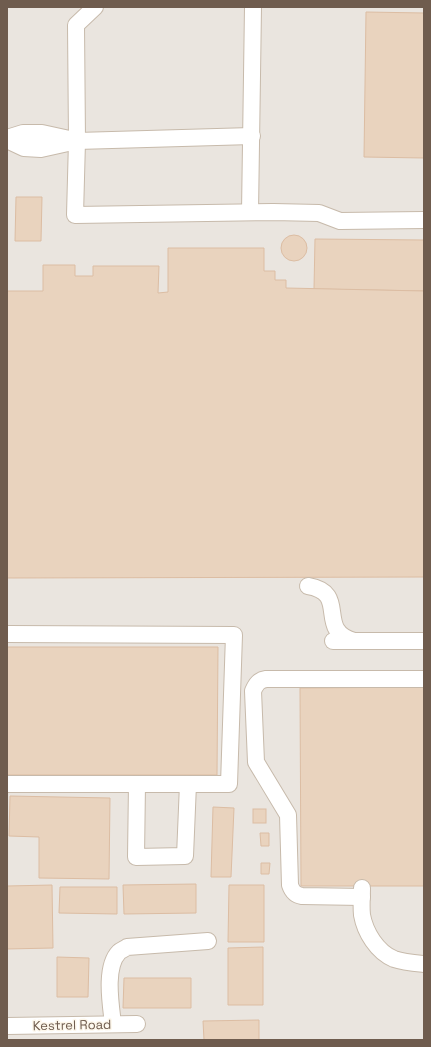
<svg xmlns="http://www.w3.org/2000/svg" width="431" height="1047" font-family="'Space Grotesk',sans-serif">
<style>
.industrial{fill:#eae5df}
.building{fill:#e9d3be;stroke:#dcbda3}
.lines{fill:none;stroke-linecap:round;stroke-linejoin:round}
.minor-casing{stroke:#c7baab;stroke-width:18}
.minor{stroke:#fff;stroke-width:16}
.labels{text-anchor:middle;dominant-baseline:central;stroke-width:3;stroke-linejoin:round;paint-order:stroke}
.street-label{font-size:13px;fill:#6f5c4e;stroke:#fdf7eb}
</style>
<rect width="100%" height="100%" fill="#f9f3e5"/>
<rect class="industrial" x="7" y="7" width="417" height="1033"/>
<g class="building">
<polygon points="366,12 424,13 424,158 364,157"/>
<polygon points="16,197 42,197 41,241 15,241"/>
<circle cx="294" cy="248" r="13"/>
<polygon points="315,239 424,240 424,291 314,289"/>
<polygon points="168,248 264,248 264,271 275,271 275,280 286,280 286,288 424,291 424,577 7,578 7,291 43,291 43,265 75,265 75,276 93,276 93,266 159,266 158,293 168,292"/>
<polygon points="7,647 218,647 217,775 7,775"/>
<polygon points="424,687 424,886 301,886 300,688"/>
<polygon points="10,796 110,798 109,879 39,878 39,837 9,836"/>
<polygon points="213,807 234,808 231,877 211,877"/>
<rect x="253" y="809" width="13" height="14"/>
<polygon points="260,833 269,833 269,846 261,846"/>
<polygon points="261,863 270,863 269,874 261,874"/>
<polygon points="196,884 196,913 124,914 123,885"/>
<polygon points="52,885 53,948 7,949 7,886"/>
<polygon points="229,885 264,885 264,942 228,942"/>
<polygon points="60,887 117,887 117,914 59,913"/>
<polygon points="263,947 263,1005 228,1005 228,948"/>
<polygon points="57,957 89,958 88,997 57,997"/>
<polygon points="124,978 191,978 191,1008 123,1008"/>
<polygon points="259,1020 259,1040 204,1040 203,1021"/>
</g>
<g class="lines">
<defs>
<g id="minor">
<polyline points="95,7 76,25 77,141 75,215 273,212 319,213 340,221 424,220"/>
<polyline points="7,138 23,133 42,133 74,140"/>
<polyline points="7,140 24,148 41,149 77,141 252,136"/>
<polyline points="250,212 253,7"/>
<path d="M308,586C350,593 315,630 354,641"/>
<polyline points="7,634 234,635 229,784 7,784"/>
<polyline points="333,641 424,641"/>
<polyline points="137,784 136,857 185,856 188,784"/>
<path d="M362,888C362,897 361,906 362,915C365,932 377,952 394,959C403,962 414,963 424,964"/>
<path d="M362,897L302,896C295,895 292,891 290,885L288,815L256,762L253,691C256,684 259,680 266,679H424"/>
<path d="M113,1024C111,1006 104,967 119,952C121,950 125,949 127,947L208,941"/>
<polyline points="7,1026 137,1024"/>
</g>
</defs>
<use href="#minor" class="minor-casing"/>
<use href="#minor" class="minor"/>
</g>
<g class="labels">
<g class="street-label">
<text transform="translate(72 1025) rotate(-1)">Kestrel Road</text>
</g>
</g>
<rect width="431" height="1047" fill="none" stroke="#6f5c4e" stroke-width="16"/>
</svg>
